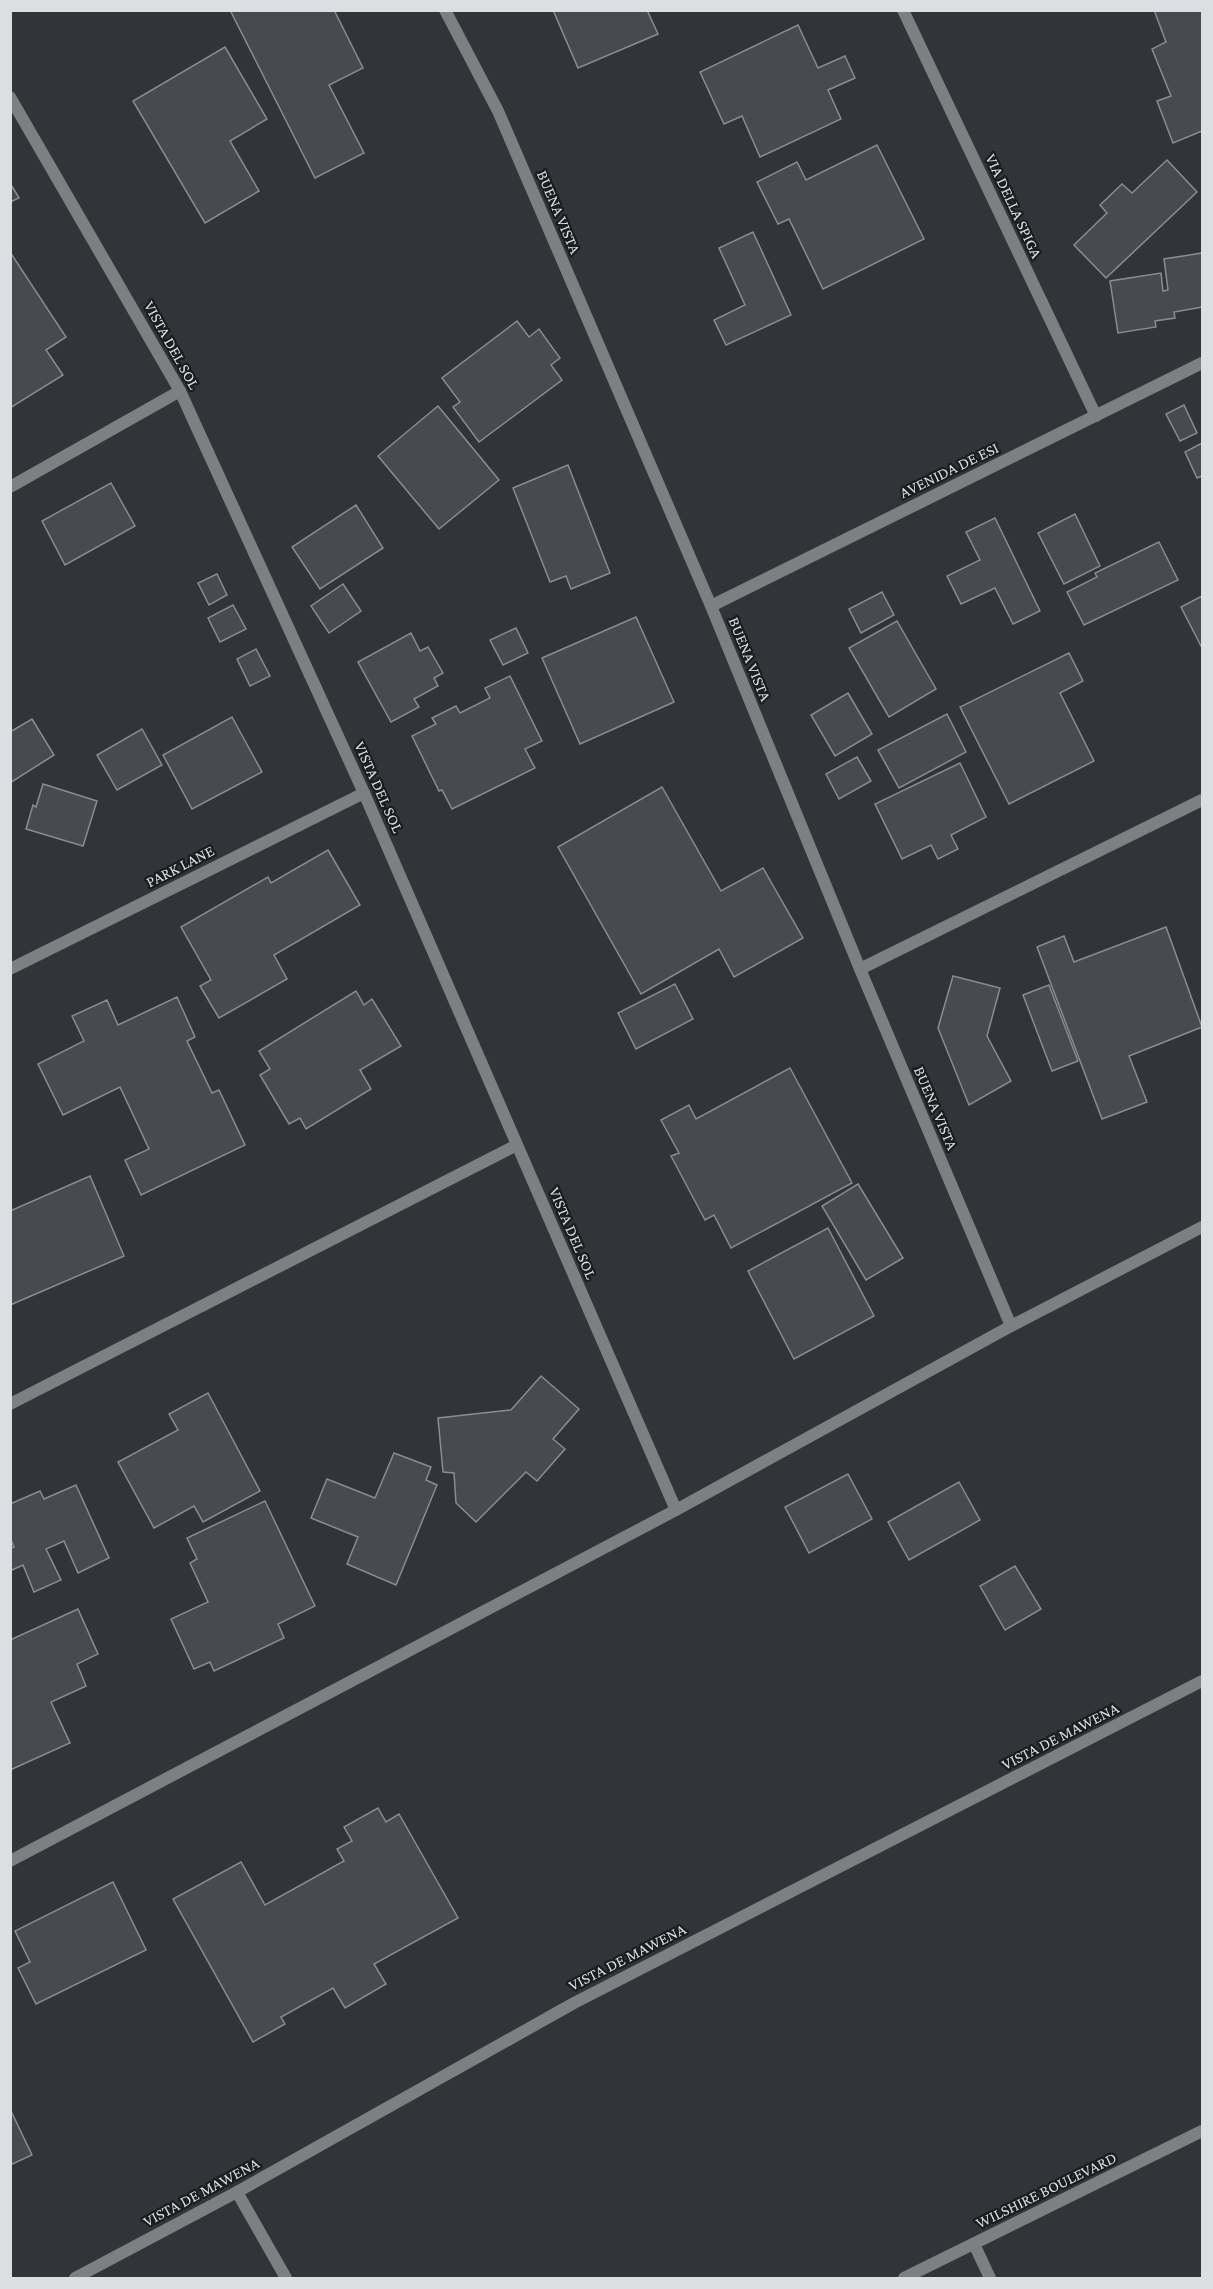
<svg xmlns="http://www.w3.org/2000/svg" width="1213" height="2289" font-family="'Crimson Pro',serif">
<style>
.building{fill:#474a50;stroke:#888d93;stroke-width:1.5}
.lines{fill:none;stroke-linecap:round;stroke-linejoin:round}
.street{stroke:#7d7f81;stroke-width:12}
.labels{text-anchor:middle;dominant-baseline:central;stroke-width:4.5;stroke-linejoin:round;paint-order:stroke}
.street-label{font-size:16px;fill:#dcdfe2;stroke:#1a1c1e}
</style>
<rect width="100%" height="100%" fill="#313439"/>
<g class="building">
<polygon points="230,10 334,10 363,68 329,85 364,153 315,178"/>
<polygon points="553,10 647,10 658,34 578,68"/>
<polygon points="1154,10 1202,10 1202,131 1173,143 1157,101 1171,96 1152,49 1166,42"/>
<polygon points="798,25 818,68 845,56 855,78 828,90 841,119 760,157 742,116 724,124 700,72"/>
<polygon points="225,47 267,119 230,141 259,191 205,223 133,101"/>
<polygon points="877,145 924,239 823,289 789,219 778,224 757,182 797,162 806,180"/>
<polygon points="1167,160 1197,192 1106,278 1074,245 1107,213 1100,205 1122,184 1132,193"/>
<polygon points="10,183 19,198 10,202"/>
<polygon points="753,232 791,315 726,345 714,320 745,305 719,248"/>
<polygon points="10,252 66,337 46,350 63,375 10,408"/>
<polygon points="1202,253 1202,307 1174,312 1175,318 1155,321 1156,327 1118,333 1110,281 1161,273 1163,291 1168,290 1164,259"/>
<polygon points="517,321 529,337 539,329 560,358 551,365 562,380 479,442 453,407 460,402 442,378"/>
<polygon points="1184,405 1197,433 1180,441 1166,414"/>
<polygon points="438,406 499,480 439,529 378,456"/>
<polygon points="1202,443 1202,476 1197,478 1185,452"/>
<polygon points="568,465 610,573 571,589 566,576 550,582 513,488"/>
<polygon points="111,483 135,526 65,565 42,521"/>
<polygon points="356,505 383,548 320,589 292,547"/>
<polygon points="1075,514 1100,566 1064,584 1038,533"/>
<polygon points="995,518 1040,611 1013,624 995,588 961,604 947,576 980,560 966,532"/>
<polygon points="1159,542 1178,580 1084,625 1067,592 1097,577 1095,573"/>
<polygon points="217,574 227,595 209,605 198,583"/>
<polygon points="343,584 361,611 329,633 311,606"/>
<polygon points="882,592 894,615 861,633 849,609"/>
<polygon points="1202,596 1202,648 1181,607"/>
<polygon points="233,605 246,629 220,642 208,618"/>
<polygon points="636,617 674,702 580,744 542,658"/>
<polygon points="897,621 936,689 889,717 849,648"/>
<polygon points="516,628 528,653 503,665 490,640"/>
<polygon points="411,633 420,651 428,647 443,673 434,678 438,686 414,699 419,707 391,722 358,662"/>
<polygon points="256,649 270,676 250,686 237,659"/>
<polygon points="1069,653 1083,681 1060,693 1094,761 1009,804 960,707"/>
<polygon points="510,676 542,741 525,749 535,768 452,809 442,790 439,791 412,736 436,724 432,718 456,706 460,713 490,698 485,688"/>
<polygon points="848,693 872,734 835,756 811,715"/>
<polygon points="947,714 966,752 899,788 878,750"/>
<polygon points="232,717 262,772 192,809 163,755"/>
<polygon points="32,719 54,755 10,783 10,732"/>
<polygon points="142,729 162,765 117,790 97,755"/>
<polygon points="857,757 871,781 839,799 826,774"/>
<polygon points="960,763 986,817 951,835 958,849 938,859 931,845 902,859 875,804"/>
<polygon points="43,784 97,801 83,846 26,829 33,805 36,807"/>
<polygon points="662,787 721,891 763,868 803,938 734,977 719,949 641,994 558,847"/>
<polygon points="328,850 360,905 274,955 287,979 219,1018 200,986 211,980 181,927 268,877 271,883"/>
<polygon points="1166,927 1202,1027 1129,1056 1147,1102 1102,1119 1037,947 1064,936 1074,962"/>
<polygon points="953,976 1000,988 987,1036 1011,1081 969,1105 938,1028"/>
<polygon points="675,984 693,1019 636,1049 618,1013"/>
<polygon points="1049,985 1078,1061 1052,1071 1023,995"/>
<polygon points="356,991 364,1005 372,999 401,1046 360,1070 371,1089 306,1129 300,1118 289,1124 260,1075 270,1069 259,1051"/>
<polygon points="177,997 195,1037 187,1041 212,1093 219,1090 245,1145 141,1195 125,1160 149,1149 120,1087 63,1115 38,1064 84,1041 72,1016 107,1000 118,1025"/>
<polygon points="790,1068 852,1183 731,1248 714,1215 705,1220 671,1156 679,1153 661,1120 689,1105 696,1119"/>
<polygon points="90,1176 124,1256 10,1305 10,1211"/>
<polygon points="858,1184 903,1258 866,1280 822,1206"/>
<polygon points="828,1228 874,1316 794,1359 748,1271"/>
<polygon points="541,1376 579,1409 553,1439 565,1449 537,1481 526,1472 476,1522 456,1503 454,1473 443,1472 438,1418 511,1410"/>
<polygon points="208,1393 260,1491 203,1522 194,1506 154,1528 118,1462 178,1430 169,1414"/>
<polygon points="394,1453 431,1467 426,1480 437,1485 396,1585 347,1564 358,1537 311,1518 327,1479 375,1498"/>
<polygon points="848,1474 872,1519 809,1553 785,1507"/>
<polygon points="959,1482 980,1520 909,1560 888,1522"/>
<polygon points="76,1485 109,1558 78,1573 64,1541 46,1549 61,1580 34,1592 23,1565 12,1570 10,1566 10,1549 14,1547 10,1538 10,1504 40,1491 44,1499"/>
<polygon points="265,1501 315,1606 278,1624 284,1638 214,1671 210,1662 194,1669 171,1619 208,1602 190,1563 197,1559 187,1538"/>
<polygon points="1015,1566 1041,1609 1005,1630 980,1586"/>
<polygon points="78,1609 98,1654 77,1664 86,1686 51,1702 70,1743 10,1770 10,1640"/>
<polygon points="378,1808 386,1822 399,1814 458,1918 374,1964 386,1984 345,2008 333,1988 281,2017 285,2024 253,2042 173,1899 241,1862 265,1905 344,1861 337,1849 352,1841 344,1827"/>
<polygon points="113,1882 146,1950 36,2004 18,1968 30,1962 15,1931"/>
<polygon points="10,2109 32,2155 10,2165"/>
</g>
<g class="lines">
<g class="street">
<polyline points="445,10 498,111 711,606 860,969 1011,1326"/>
<polyline points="903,10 1096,416"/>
<polyline points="10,97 180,391 364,793 676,1510"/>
<polyline points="10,487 180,391"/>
<polyline points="711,606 1202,363"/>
<polyline points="10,969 364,793"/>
<polyline points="860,969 1202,800"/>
<polyline points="10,1404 517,1145"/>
<polyline points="10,1861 676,1510 1011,1326 1202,1227"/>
<polyline points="237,2192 286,2278"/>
<polyline points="974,2244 990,2278"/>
<polyline points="75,2278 237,2192 574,2003 1202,1681"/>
<polyline points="904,2278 1202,2131"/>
</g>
</g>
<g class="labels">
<g class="street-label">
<text transform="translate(1014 206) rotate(65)">VIA DELLA SPIGA</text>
<text transform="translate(559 212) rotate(67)">BUENA VISTA</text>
<text transform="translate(172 345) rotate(61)">VISTA DEL SOL</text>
<text transform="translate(949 470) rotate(-26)">AVENIDA DE ESI</text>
<text transform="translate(750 659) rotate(68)">BUENA VISTA</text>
<text transform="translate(379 787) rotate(66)">VISTA DEL SOL</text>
<text transform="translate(180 866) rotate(-27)">PARK LANE</text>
<text transform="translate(936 1108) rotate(67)">BUENA VISTA</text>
<text transform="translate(573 1233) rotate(67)">VISTA DEL SOL</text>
<text transform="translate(1060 1736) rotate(-27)">VISTA DE MAWENA</text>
<text transform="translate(627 1957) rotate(-27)">VISTA DE MAWENA</text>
<text transform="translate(1046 2190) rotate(-26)">WILSHIRE BOULEVARD</text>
<text transform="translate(201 2192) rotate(-28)">VISTA DE MAWENA</text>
</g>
</g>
<rect width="1213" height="2289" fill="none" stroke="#dcdfe2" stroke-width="24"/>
</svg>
